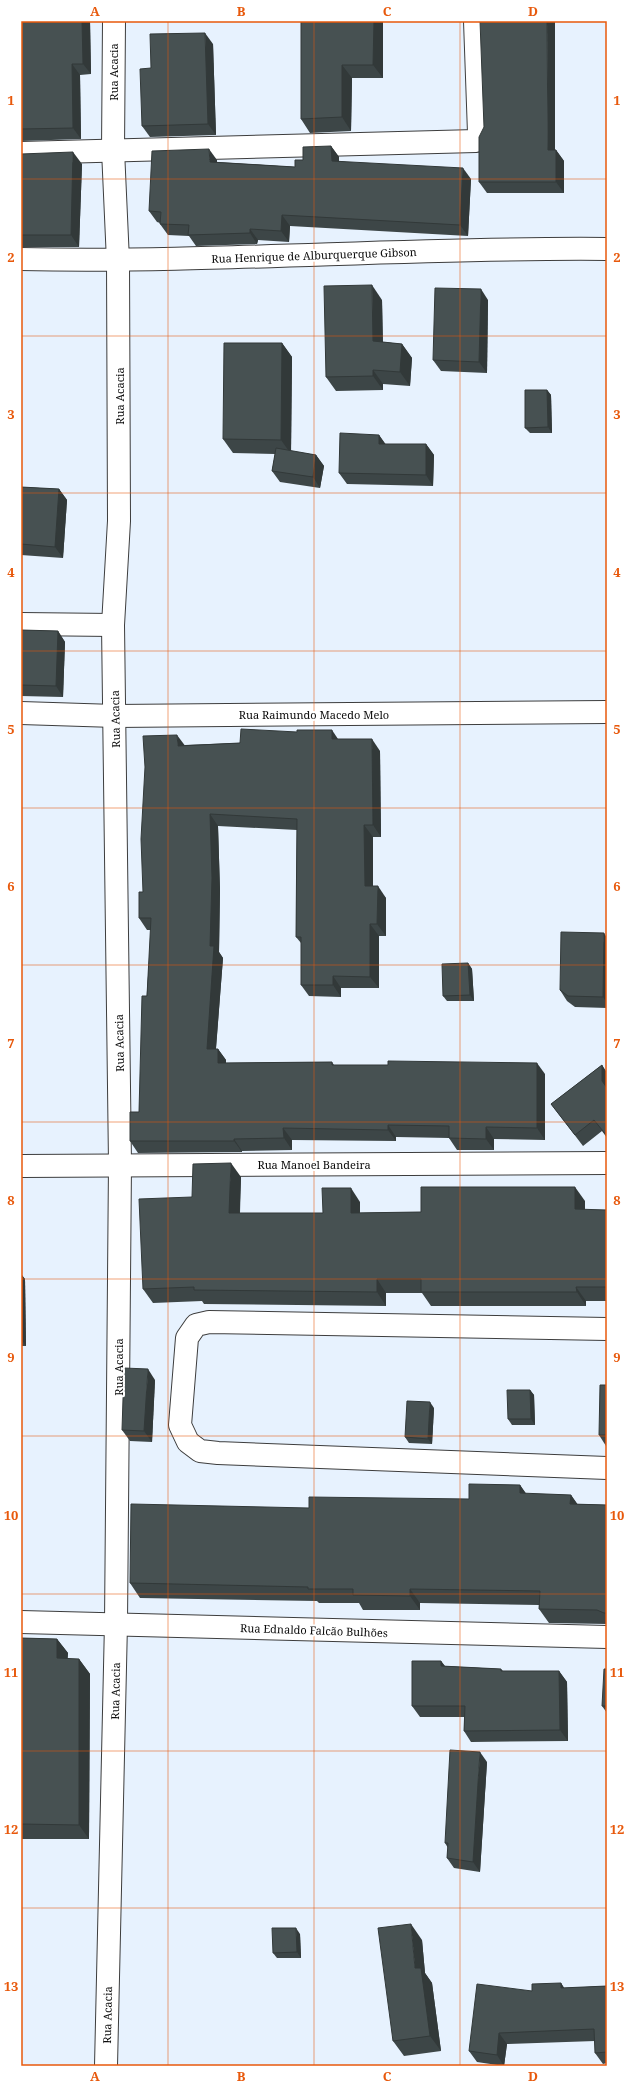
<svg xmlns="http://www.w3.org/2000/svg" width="628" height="2087" font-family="'Noto Serif',serif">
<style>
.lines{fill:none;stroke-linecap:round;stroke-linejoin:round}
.street-casing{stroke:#3d3d3d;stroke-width:24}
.street{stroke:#fff;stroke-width:22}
.wall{fill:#3d4647}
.shaded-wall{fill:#323939}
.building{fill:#475152;stroke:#323939}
.grid{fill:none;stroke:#e8590c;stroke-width:1;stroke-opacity:0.55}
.labels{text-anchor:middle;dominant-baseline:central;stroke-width:4;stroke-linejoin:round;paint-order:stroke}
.street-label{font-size:11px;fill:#0a0a0a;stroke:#fff}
.neatline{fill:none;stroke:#e8590c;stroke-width:1.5}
.grid-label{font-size:13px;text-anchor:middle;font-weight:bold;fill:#e8590c}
</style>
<rect width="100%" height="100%" fill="#e7f2fe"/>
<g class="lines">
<defs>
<g id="street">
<polyline points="21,153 476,141 479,138 479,133 475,21"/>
<path d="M21,259C216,263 412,247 607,249"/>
<polyline points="21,624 113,625"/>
<polyline points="21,713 115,716 607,712"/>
<polyline points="21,1166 607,1163"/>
<polyline points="607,1329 209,1322 196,1325 187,1338 180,1425 188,1442 200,1451 218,1453 607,1468"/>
<polyline points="21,1622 607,1637"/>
<polyline points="106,2066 116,1623 120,1164 113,625 119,521 118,261 113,150 114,21"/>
</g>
</defs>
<use href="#street" class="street-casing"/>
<use href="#street" class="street"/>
</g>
<g class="wall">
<polygon points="21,21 90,21 91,74 80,75 81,139 21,141"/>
<polygon points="301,21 383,21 383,78 352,78 351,131 310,133 301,119"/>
<polygon points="213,44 216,135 150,137 142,126 151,68"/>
<polygon points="484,127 556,150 564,161 564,193 487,193 479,182"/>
<polygon points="331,146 339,157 339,161 471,179 468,236 290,226 289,242 258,240 257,244 196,246 189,236 168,235 160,224 160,223 157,222 149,211 217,160 217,162 295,167 303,160"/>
<polygon points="21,154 82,164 79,247 21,247"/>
<polygon points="382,300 383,342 402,344 412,358 410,386 383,384 383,390 336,391 326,377"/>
<polygon points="488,300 487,373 441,371 433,360"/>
<polygon points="282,343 292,357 291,451 316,455 324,466 320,488 280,482 272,471 275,454 233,453 223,439"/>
<polygon points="547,390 551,395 552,433 530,433 525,428"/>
<polygon points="379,435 385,444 426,444 434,455 433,486 347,484 339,473"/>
<polygon points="21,487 59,489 67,500 63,558 21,555"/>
<polygon points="21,630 58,631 65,642 63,697 21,696"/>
<polygon points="338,739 380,751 381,837 373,837 373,886 386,898 386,936 379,936 379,988 341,988 341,997 309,996 301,985 301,943 296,937 297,830 218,826 220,890 219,952 223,958 216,1049 218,1049 226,1060 226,1063 332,1062 334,1065 545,1074 545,1140 494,1139 494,1150 457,1150 449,1138 396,1137 396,1141 292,1140 292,1150 242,1151 242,1152 138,1153 130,1141 139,1112 151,930 147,930 139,918 143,892 185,745"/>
<polygon points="607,938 607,1008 575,1007 567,1001 560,990"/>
<polygon points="468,963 472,969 474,1001 447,1001 443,996"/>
<polygon points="602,1065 607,1073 607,1138 602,1131 583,1146 551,1104"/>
<polygon points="241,1177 240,1213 323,1213 360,1202 360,1213 421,1212 585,1201 585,1210 607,1210 607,1301 586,1301 586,1306 431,1306 422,1293 386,1293 386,1306 204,1304 202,1301 153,1303 143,1289 192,1197"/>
<polygon points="21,1274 25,1279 26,1346 21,1346"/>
<polygon points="155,1380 152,1442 130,1441 122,1430"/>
<polygon points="607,1385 607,1446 606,1446 599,1435"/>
<polygon points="530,1390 534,1395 535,1425 512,1425 508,1419"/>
<polygon points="434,1408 432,1444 409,1443 405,1437"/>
<polygon points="520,1485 526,1494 571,1495 577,1504 607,1505 607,1624 549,1623 539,1609 539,1605 420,1603 420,1610 363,1610 359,1603 319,1603 317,1601 140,1598 130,1583 309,1508 469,1499"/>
<polygon points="21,1638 57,1639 68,1653 67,1659 79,1659 90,1674 89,1839 21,1839"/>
<polygon points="441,1661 445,1666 501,1669 503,1671 559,1671 567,1682 568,1741 471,1742 464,1731 464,1717 420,1717 412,1706"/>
<polygon points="607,1669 607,1713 602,1706"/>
<polygon points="487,1762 480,1872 454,1868 447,1858 448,1848 445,1843"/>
<polygon points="300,1934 301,1958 277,1958 273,1953"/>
<polygon points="422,1940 425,1973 432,1983 441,2051 404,2056 393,2041"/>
<polygon points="561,1983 564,1988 607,1986 607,2063 603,2064 595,2053 595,2041 507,2044 504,2066 477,2062 469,2051"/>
</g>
<g class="shaded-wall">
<polygon points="82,21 90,21 91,74 83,64"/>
<polygon points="374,21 383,21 383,78 373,65"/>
<polygon points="547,21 555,21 555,161 548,150"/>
<polygon points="205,33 213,44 216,135 208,124"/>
<polygon points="72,64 80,75 81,139 73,128"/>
<polygon points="342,65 352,78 351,131 342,117"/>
<polygon points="331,146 339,157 339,172 332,161"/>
<polygon points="209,149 217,160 217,173 210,162"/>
<polygon points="556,150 564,161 564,193 556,182"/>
<polygon points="73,152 82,164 79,247 71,235"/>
<polygon points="463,168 471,179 468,236 460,225"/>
<polygon points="282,215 290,226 289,242 281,231"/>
<polygon points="250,229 258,240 257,244 250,233"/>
<polygon points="372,285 382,300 383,356 373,341"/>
<polygon points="481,289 488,300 487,373 479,362"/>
<polygon points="282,343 292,357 291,454 281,440"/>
<polygon points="402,344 412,358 410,386 400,372"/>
<polygon points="373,370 383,384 383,390 373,376"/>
<polygon points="547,390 551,395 552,433 548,427"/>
<polygon points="379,435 387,446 379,444"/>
<polygon points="426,444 434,455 433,486 426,475"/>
<polygon points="316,455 324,466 320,488 313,477"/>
<polygon points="59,489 67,500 63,558 55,547"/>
<polygon points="58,631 65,642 63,697 56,686"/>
<polygon points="332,730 340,742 332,739"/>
<polygon points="177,735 186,747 178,746"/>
<polygon points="372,739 380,751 381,837 373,825"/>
<polygon points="210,814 218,826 220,890 219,952 223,958 215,1060 207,1049 210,946"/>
<polygon points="364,825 373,837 373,898 365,886"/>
<polygon points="378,886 386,898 386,936 377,924"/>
<polygon points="370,924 379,936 379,988 370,977"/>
<polygon points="604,933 607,938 607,1003 603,997"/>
<polygon points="468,963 472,969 474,1001 470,995"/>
<polygon points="333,976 341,988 341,997 333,985"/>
<polygon points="218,1049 226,1060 226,1075 218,1063"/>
<polygon points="537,1063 545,1074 545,1140 537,1128"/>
<polygon points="602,1065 607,1073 607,1089 602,1081"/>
<polygon points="388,1125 396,1137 396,1141 388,1130"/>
<polygon points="486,1127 494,1139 494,1150 486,1139"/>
<polygon points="283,1128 292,1140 292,1150 284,1138"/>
<polygon points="234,1139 242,1151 242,1152 234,1141"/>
<polygon points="231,1163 241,1177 239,1227 229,1213"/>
<polygon points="575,1187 585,1201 585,1223 575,1209"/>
<polygon points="351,1188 360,1202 360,1227 351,1213"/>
<polygon points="21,1274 25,1279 26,1346 21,1339"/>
<polygon points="377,1279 386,1293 386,1306 377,1292"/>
<polygon points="576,1287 586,1301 586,1306 577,1292"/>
<polygon points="148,1369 155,1380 152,1442 144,1431"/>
<polygon points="530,1390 534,1395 535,1425 531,1419"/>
<polygon points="430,1402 434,1408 432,1444 428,1439"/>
<polygon points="520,1485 530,1499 520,1493"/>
<polygon points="571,1495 581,1509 570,1504"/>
<polygon points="410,1589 420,1603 420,1610 410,1596"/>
<polygon points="57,1639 68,1653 67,1673 57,1658"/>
<polygon points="79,1659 90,1674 89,1839 79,1825"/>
<polygon points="441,1661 449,1672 441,1666"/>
<polygon points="559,1671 567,1682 568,1741 560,1730"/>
<polygon points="480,1752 487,1762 480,1872 473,1862"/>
<polygon points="411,1924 422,1940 425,1973 432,1983 441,2051 430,2036 415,1968"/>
<polygon points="296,1928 300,1934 301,1958 297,1952"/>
<polygon points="561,1983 568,1994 561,1988"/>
<polygon points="499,2033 507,2044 504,2066 497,2055"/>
</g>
<g class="building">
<polygon points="21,21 82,21 83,64 72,64 73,128 21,129"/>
<polygon points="301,21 374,21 373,65 342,65 342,117 301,119"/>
<polygon points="480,21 547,21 548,150 556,150 556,182 479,182 479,137 484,127"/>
<polygon points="205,33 208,124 142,126 140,69 151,68 150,34"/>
<polygon points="331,146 332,161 463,168 460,225 282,215 281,231 250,229 250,233 188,235 189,225 160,224 161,212 149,211 152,151 209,149 210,162 295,167 295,160 303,160 303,147"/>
<polygon points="73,152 71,235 21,235 21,154"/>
<polygon points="372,285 373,341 402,344 400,372 373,370 373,376 326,377 324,286"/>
<polygon points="435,288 481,289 479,362 433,360"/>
<polygon points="224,343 282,343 281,440 223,439"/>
<polygon points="525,390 547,390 548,427 525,428"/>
<polygon points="340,433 379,435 379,444 426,444 426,475 339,473"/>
<polygon points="276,448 316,455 313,477 272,471"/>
<polygon points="21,487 59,489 55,547 21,544"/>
<polygon points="21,630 58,631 56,686 21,685"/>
<polygon points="241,729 297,732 297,730 332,730 332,739 372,739 373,825 364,825 365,886 378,886 377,924 370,924 370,977 333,976 333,985 301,985 301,937 296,937 297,819 210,814 212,878 210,946 214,946 207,1049 218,1049 218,1063 332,1062 332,1065 388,1065 388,1061 537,1063 537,1128 486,1127 486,1139 449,1138 449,1126 388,1125 388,1130 283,1128 284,1138 234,1139 234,1141 130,1141 130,1112 139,1112 142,996 147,996 151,918 139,918 139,892 143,892 141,839 145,767 143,736 177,735 178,746 240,743"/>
<polygon points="561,932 604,933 603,997 568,996 560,990"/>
<polygon points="468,963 470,995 443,996 442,964"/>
<polygon points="602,1065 602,1081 607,1088 607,1136 594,1120 575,1135 551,1104"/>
<polygon points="231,1163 229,1213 323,1213 322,1188 351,1188 351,1213 421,1212 421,1187 575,1187 575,1209 607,1210 607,1287 576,1287 577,1292 421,1292 421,1279 377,1279 377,1292 194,1290 194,1287 143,1289 139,1199 192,1197 193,1164"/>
<polygon points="124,1368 148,1369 144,1431 122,1430"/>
<polygon points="600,1385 607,1385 607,1435 599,1435"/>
<polygon points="507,1390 530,1390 531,1419 508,1419"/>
<polygon points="407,1401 430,1402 428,1439 405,1437"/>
<polygon points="469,1484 520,1485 520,1493 571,1495 570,1504 607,1505 607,1613 604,1613 597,1610 539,1609 540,1591 410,1589 410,1596 353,1595 353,1589 308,1589 308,1587 130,1583 131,1504 309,1508 309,1497 469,1499"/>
<polygon points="21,1638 57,1639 57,1658 79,1659 79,1825 21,1824"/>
<polygon points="412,1661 441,1661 441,1666 501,1669 501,1671 559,1671 560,1730 464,1731 465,1706 412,1706"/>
<polygon points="604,1669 607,1669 607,1706 602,1706"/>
<polygon points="450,1750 480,1752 473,1862 447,1858 448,1843 445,1843"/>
<polygon points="411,1924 415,1968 421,1968 430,2036 393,2041 378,1928"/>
<polygon points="272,1928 296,1928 297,1952 273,1953"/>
<polygon points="561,1983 561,1988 607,1986 607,2052 595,2053 594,2029 499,2033 497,2055 469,2051 477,1984 532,1991 532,1984"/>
</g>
<path class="grid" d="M168,21V2066M314,21V2066M460,21V2066M21,179H607M21,336H607M21,493H607M21,651H607M21,808H607M21,965H607M21,1122H607M21,1279H607M21,1436H607M21,1594H607M21,1751H607M21,1908H607"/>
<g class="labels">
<g class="street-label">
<text transform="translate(113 72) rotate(-90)">Rua Acacia</text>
<text transform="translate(314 255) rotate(-2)">Rua Henrique de Alburquerque Gibson</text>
<text transform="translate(119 396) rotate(-90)">Rua Acacia</text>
<text x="314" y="714">Rua Raimundo Macedo Melo</text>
<text transform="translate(115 719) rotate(-91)">Rua Acacia</text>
<text transform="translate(119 1043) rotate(-91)">Rua Acacia</text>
<text x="314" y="1164">Rua Manoel Bandeira</text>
<text transform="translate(118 1367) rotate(-90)">Rua Acacia</text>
<text transform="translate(314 1630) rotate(2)">Rua Ednaldo Falcão Bulhões</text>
<text transform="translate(115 1691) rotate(-89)">Rua Acacia</text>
<text transform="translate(107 2015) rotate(-89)">Rua Acacia</text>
</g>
</g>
<rect width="628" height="2087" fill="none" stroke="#ffffff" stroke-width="44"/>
<rect x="22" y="22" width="584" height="2043" class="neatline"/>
<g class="grid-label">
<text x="95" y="16">A</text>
<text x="241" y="16">B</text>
<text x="387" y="16">C</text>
<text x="533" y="16">D</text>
<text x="11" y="105">1</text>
<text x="617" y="105">1</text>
<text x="11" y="262">2</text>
<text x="617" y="262">2</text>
<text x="11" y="419">3</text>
<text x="617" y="419">3</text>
<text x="11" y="577">4</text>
<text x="617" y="577">4</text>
<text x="11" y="734">5</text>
<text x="617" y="734">5</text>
<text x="11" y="891">6</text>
<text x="617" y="891">6</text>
<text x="11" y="1048">7</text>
<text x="617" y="1048">7</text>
<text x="11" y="1205">8</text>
<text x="617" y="1205">8</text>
<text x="11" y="1362">9</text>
<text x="617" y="1362">9</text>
<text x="11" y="1520">10</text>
<text x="617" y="1520">10</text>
<text x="11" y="1677">11</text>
<text x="617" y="1677">11</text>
<text x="11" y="1834">12</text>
<text x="617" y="1834">12</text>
<text x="11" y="1991">13</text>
<text x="617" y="1991">13</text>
<text x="95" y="2081">A</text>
<text x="241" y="2081">B</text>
<text x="387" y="2081">C</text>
<text x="533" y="2081">D</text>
</g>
</svg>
